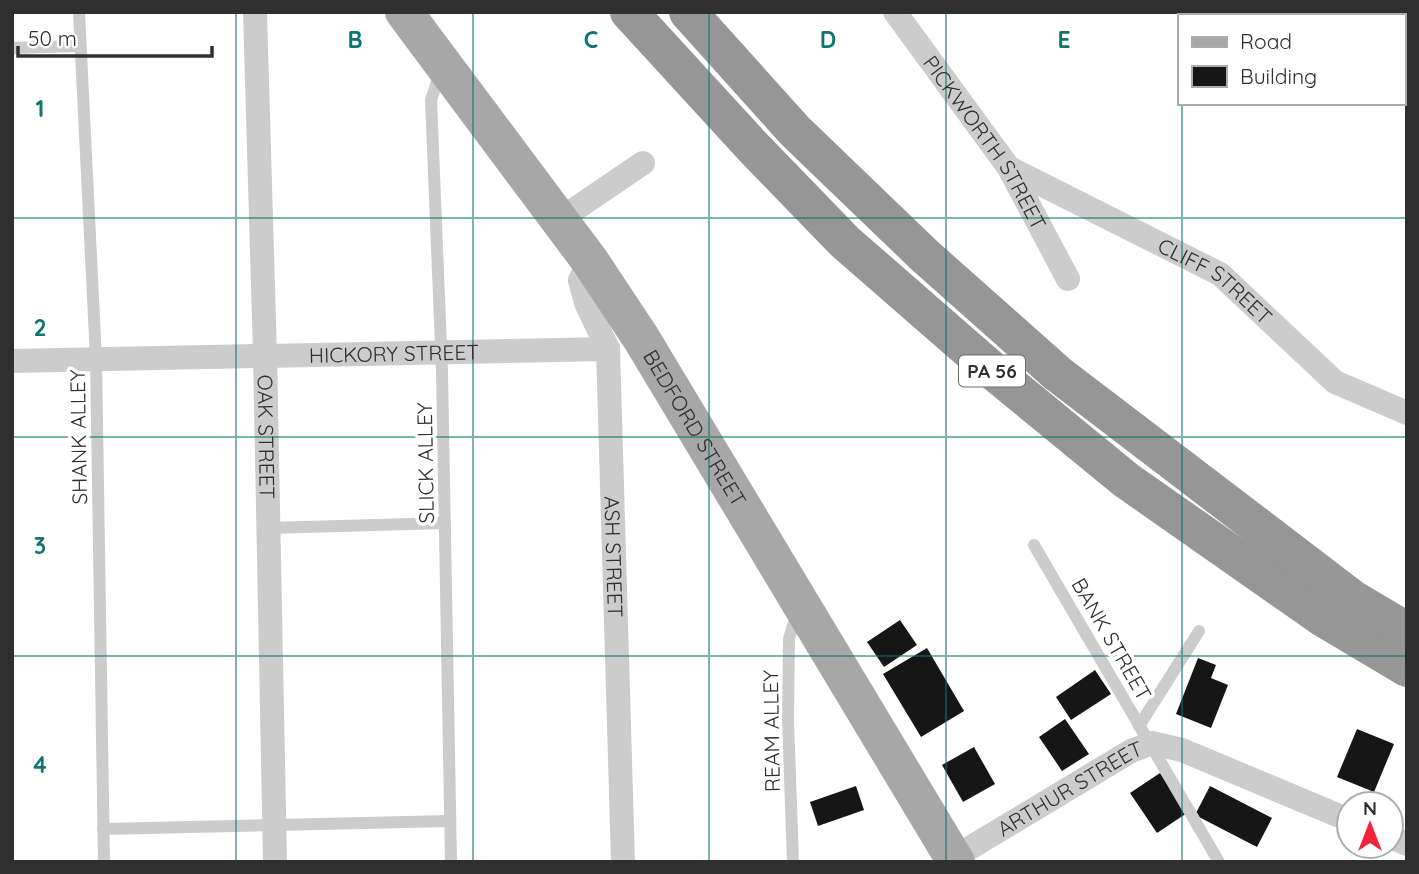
<svg xmlns="http://www.w3.org/2000/svg" width="1419" height="874" font-family="Quicksand,sans-serif">
<style>
.building{fill:#161616}
.lines{fill:none;stroke-linecap:round;stroke-linejoin:round}
.service{stroke:#ccc;stroke-width:12}
.minor{stroke:#ccc;stroke-width:24}
.primary{stroke:#a7a7a7;stroke-width:38}
.motorway{stroke:#969696;stroke-width:38}
.grid{fill:none;stroke:#0f766e;stroke-width:2;stroke-opacity:0.55}
.labels{text-anchor:middle;dominant-baseline:central;stroke-width:7;stroke-linejoin:round;paint-order:stroke}
.shield{fill:#fff;stroke:#6d6d6d;stroke-width:2}
.shield-label{font-size:19px;font-weight:bold;fill:#2f2f2f}
.street-label{font-size:21px;fill:#2f2f2f;stroke:#fff}
.grid-label{font-size:23px;text-anchor:middle;font-weight:bold;fill:#0f766e;stroke:#fff;stroke-width:7;stroke-linejoin:round;paint-order:stroke}
</style>
<rect width="100%" height="100%" fill="#fff"/>
<g class="building">
<polygon points="900,620 917,645 884,667 867,642"/>
<polygon points="927,648 964,711 921,737 883,674"/>
<polygon points="1198,658 1216,665 1211,678 1228,685 1211,728 1176,714"/>
<polygon points="1095,670 1111,694 1071,720 1056,697"/>
<polygon points="1065,719 1089,754 1062,771 1039,737"/>
<polygon points="1357,729 1394,744 1374,792 1337,777"/>
<polygon points="974,747 995,784 963,802 942,765"/>
<polygon points="1160,773 1187,813 1157,833 1130,793"/>
<polygon points="856,786 864,810 818,826 810,802"/>
<polygon points="1210,786 1272,818 1257,847 1195,815"/>
</g>
<g class="lines">
<g class="service">
<polyline points="79,12 96,359 104,862"/>
<polyline points="12,48 80,46"/>
<polyline points="440,73 431,100 442,371 451,862"/>
<polyline points="269,528 445,523"/>
<polyline points="1034,545 1219,862"/>
<polyline points="1139,726 1199,631"/>
<polyline points="103,829 450,821"/>
<polyline points="793,862 788,720 789,639 797,612"/>
</g>
<g class="minor">
<path id="s1" d="M255,12L265,355L275,862"/>
<path id="s2" d="M895,12L1009,168L1068,279"/>
<polyline points="1403,43 1407,44"/>
<path id="s3" d="M1009,168L1220,274L1335,382L1407,413"/>
<polyline points="559,220 643,163"/>
<path id="s4" d="M590,261L580,280L586,303L608,349L623,862"/>
<path id="s5" d="M12,361L608,349"/>
<polyline points="1391,837 1407,844"/>
<path id="s6" d="M953,858L1131,751L1152,743L1182,750L1349,820"/>
</g>
<path class="primary" id="s7" d="M404,12L590,261L641,338L956,862"/>
<g class="motorway">
<polyline points="629,12 751,145 845,242 993,371 1126,480 1323,618 1407,668"/>
<polyline points="688,12 795,131 924,255 1058,374 1353,599 1407,631"/>
</g>
</g>
<path class="grid" d="M236,12V862M473,12V862M709,12V862M946,12V862M1182,12V16M1182,103V862M12,218H1407M12,437H1407M12,656H1407"/>
<g class="labels">
<rect class="shield" x="959" y="355.5" width="66" height="31" rx="5"/>
<g class="shield-label">
<text x="992" y="371">PA 56</text>
</g>
<g class="street-label">
<text stroke="none"><textPath href="#s2" startOffset="159">PICKWORTH STREET</textPath></text>
<text stroke="none"><textPath href="#s3" startOffset="236">CLIFF STREET</textPath></text>
<text stroke="none"><textPath href="#s5" startOffset="382">HICKORY STREET</textPath></text>
<text stroke="none"><textPath href="#s7" startOffset="508">BEDFORD STREET</textPath></text>
<text transform="translate(78 437) rotate(-91)">SHANK ALLEY</text>
<text stroke="none"><textPath href="#s1" startOffset="425">OAK STREET</textPath></text>
<text transform="translate(425 463) rotate(-91)">SLICK ALLEY</text>
<text stroke="none"><textPath href="#s4" startOffset="304">ASH STREET</textPath></text>
<text transform="translate(1112 639) rotate(60)">BANK STREET</text>
<text transform="translate(771 731) rotate(-91)">REAM ALLEY</text>
<text stroke="none"><textPath href="#s6" startOffset="136">ARTHUR STREET</textPath></text>
</g>
</g>
<g class="grid-label">
<text x="355" y="48">B</text>
<text x="591" y="48">C</text>
<text x="828" y="48">D</text>
<text x="1064" y="48">E</text>
<text x="40" y="117">1</text>
<text x="40" y="336">2</text>
<text x="40" y="554">3</text>
<text x="40" y="773">4</text>
</g>
<rect width="1419" height="874" fill="none" stroke="#2f2f2f" stroke-width="28"/>
<rect x="1178" y="14" width="228" height="91" fill="#ffffff" stroke="#acacac" stroke-width="2"/>
<rect x="1192" y="37" width="35" height="10" fill="#a7a7a7" stroke="#acacac" stroke-width="2"/>
<text x="1240" y="49" font-size="21" fill="#2f2f2f">Road</text>
<rect x="1192" y="66" width="35" height="21" fill="#161616" stroke="#acacac" stroke-width="2"/>
<text x="1240" y="84" font-size="21" fill="#2f2f2f">Building</text>
<g transform="translate(1370 825)"><circle r="33" fill="#ffffff" stroke="#acacac" stroke-width="2"/>
<path d="M0-5L12 26L0 18L-12 26Z" fill="#f42439"/>
<text y="-10" font-size="19" font-weight="bold" text-anchor="middle" fill="#2f2f2f">N</text>
</g>
<path d="M18 46v10h194v-10" fill="none" stroke="#2f2f2f" stroke-width="3.5"/>
<text x="28" y="46" font-size="21" fill="#2f2f2f" stroke="#ffffff" stroke-width="5" paint-order="stroke">50 m</text>
</svg>
